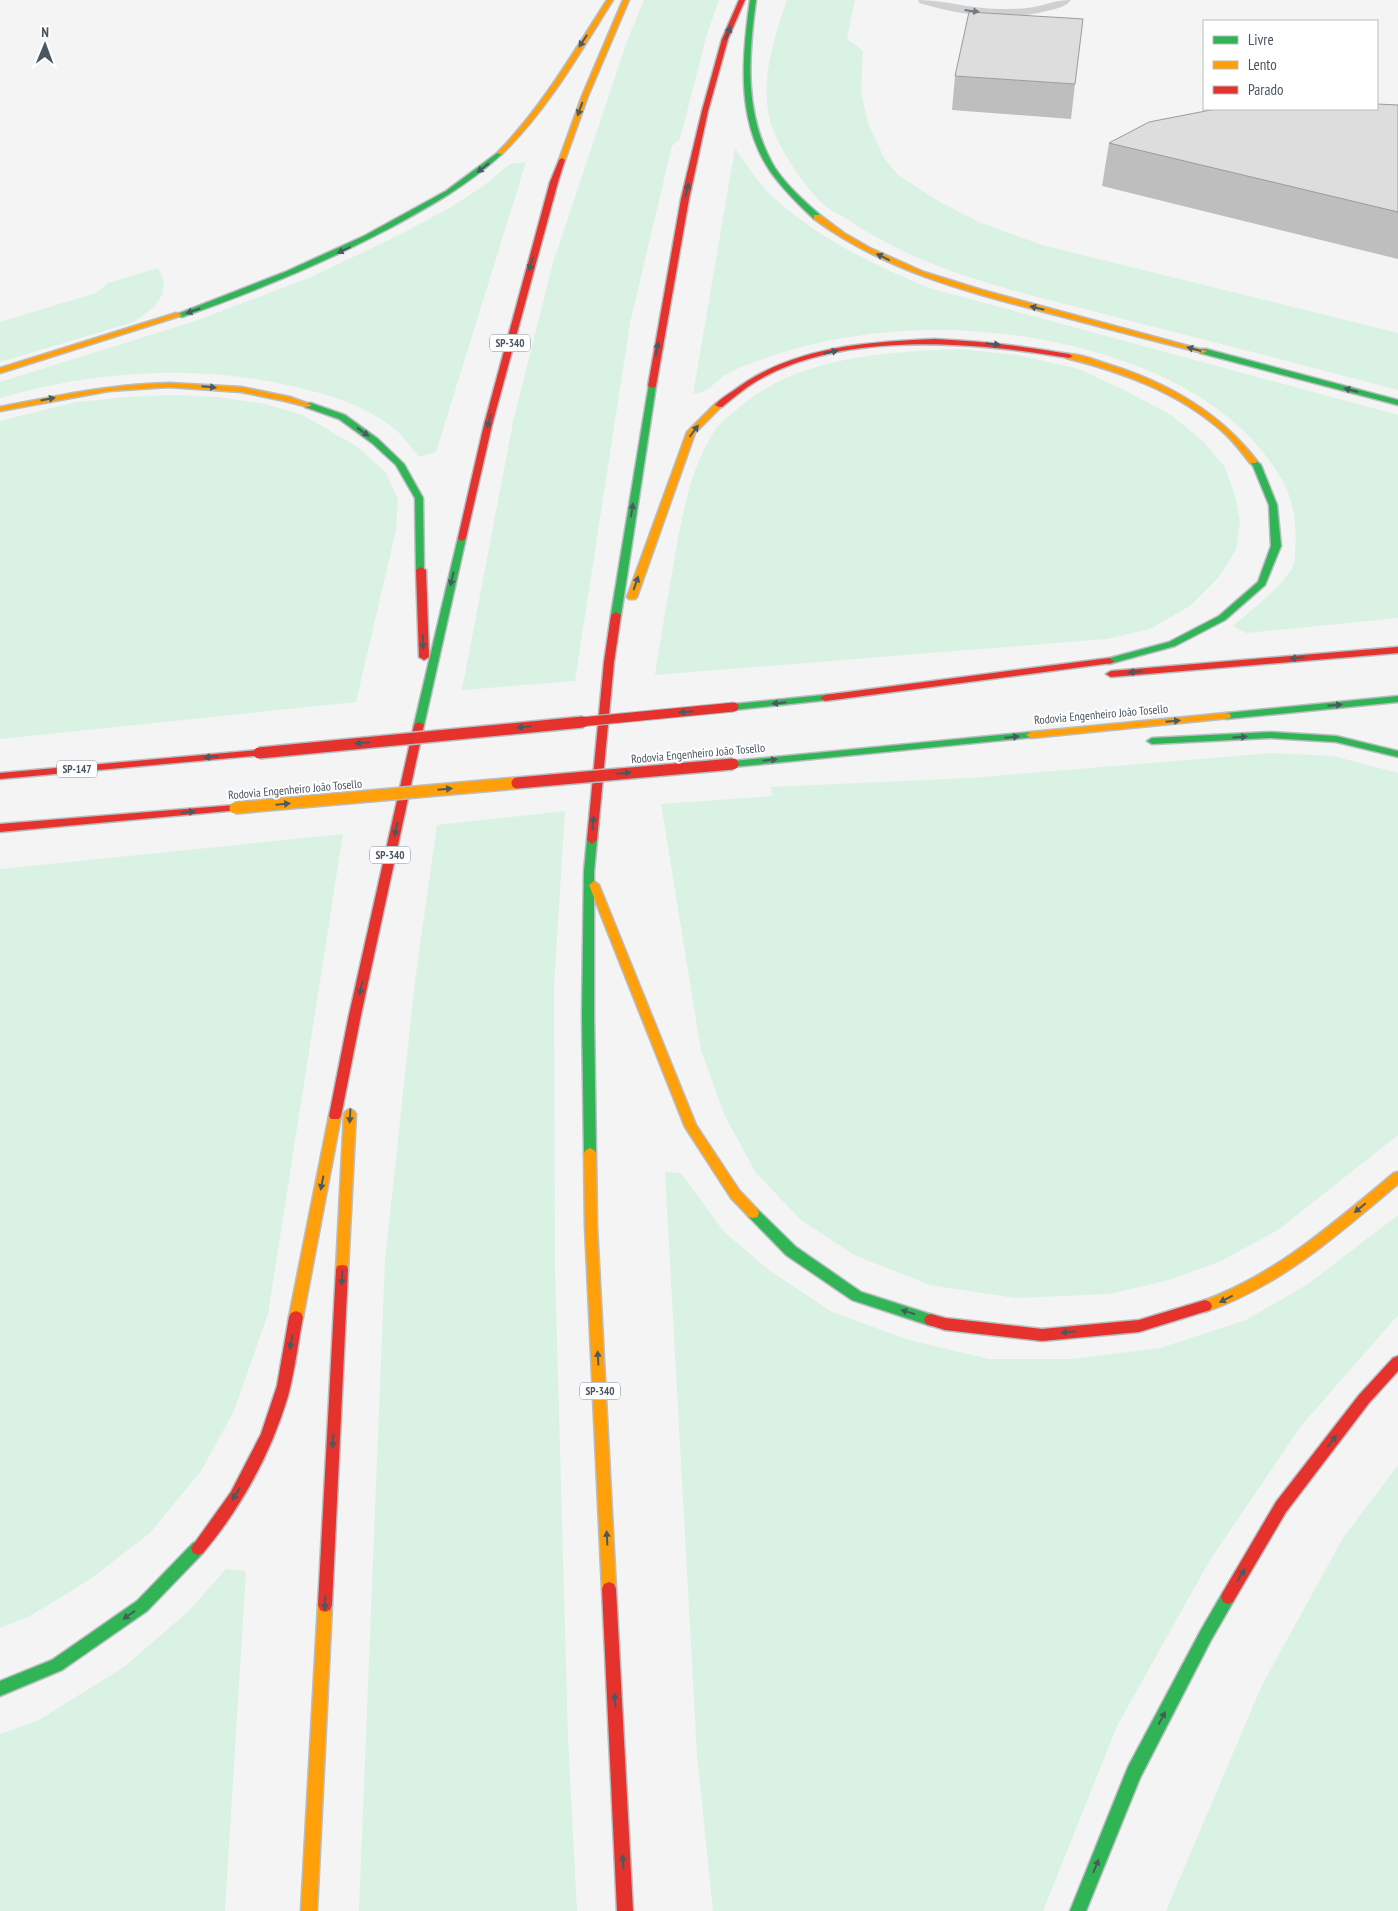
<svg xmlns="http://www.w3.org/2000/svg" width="1398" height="1911" font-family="'PT Sans Narrow',sans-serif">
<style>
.green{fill:#d9f2e3}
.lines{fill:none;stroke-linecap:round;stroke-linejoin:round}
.fast-casing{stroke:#b9bec3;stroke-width:3}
.slow-casing{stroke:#b9bec3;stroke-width:3}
.jam-casing{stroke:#b9bec3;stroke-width:3}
.lane{fill:#ced0d2;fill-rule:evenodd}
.fast{fill:#30b455;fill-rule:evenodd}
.slow{fill:#ff9f0a;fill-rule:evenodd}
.jam{fill:#e5322d;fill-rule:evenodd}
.slow-bridge-casing{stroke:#b9bec3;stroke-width:14;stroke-linecap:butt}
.jam-bridge-far1-casing{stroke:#b9bec3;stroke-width:11;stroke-linecap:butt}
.jam-bridge-casing{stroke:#b9bec3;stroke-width:14;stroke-linecap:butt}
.slow-bridge{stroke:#ff9f0a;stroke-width:11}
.jam-bridge-far1{stroke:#e5322d;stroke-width:9}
.jam-bridge{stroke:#e5322d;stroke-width:11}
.wall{fill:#bebebf}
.building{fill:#ddddde;stroke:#9b9b9b}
.oneway{fill:#727b83}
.oneway2{fill:#495b60}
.labels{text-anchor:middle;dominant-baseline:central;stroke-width:4;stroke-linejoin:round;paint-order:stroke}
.shield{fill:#fff;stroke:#808990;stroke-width:1}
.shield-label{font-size:11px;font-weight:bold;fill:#4a5661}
.street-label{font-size:12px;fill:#4a5661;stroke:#fff}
</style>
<rect width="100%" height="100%" fill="#f4f4f4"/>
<g class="green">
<polygon points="644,0 719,0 707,34 680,139 672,146 630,323 575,681 462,690 514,417 553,263 627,41"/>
<path d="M787,0H855L847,39L863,51L861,92L868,123L884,158L898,175L940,202L981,223L1042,245L1398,333V390C1306,366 1215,342 1123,319C1030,294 931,276 850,221C841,215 830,210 822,203C806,188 783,154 775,134C756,93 773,40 787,0Z"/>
<path d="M735,148C747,165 759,185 775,199C820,239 874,265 929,288L1398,415V618L1246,633L1233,626C1249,612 1287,583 1294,564C1295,561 1295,555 1295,552C1297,528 1295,505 1284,484C1224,369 1051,329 932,330C876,331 819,339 766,358C754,362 739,367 727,374C715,381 709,393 693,394Z"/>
<path d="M526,162L436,452L419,457C412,449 405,438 397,431C372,410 339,397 308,390C207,363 99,369 0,398V382L195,321L309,278L403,233L451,207L482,187L510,164Z"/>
<polygon points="158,268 164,281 162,295 154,307 134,322 0,362 0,322 96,293 108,283"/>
<path d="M959,349L1017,355L1079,369L1128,392L1171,415L1203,441L1224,466L1235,495L1240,522L1236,550L1219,577L1190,606L1150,629L1107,639L655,675C660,641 666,607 672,574C680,526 688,471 715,430C720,423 728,417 734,412C793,357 882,352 959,349Z"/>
<polygon points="173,395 217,397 261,403 303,415 359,448 386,473 398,499 396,530 356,702 0,739 0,421 76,402 126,397"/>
<polygon points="1272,753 1333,756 1398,773 1398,1135 1278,1230 1221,1261 1169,1280 1109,1294 1015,1298 930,1285 854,1255 801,1220 756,1173 725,1116 701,1050 661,804 773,796 770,787 969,778"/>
<polygon points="565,811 554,985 555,1268 568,1738 577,1911 359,1911 385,1261 415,981 437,825"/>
<polygon points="343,834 268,1314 234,1411 201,1471 150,1533 89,1580 28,1617 0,1628 0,869"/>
<polygon points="665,1172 681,1173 724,1232 770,1271 832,1312 909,1340 989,1359 1072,1359 1160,1348 1246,1320 1308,1284 1398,1215 1398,1315 1301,1426 1210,1560 1117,1726 1043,1911 713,1911 697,1754"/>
<polygon points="1398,1465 1398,1911 1166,1911 1262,1685 1343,1538"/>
<polygon points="226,1569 246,1571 225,1911 0,1911 0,1734 39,1720 124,1667 190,1610"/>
</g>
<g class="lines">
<defs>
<g id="fast">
<path d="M750,0H756C748,58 744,116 775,168C787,186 804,201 820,215V219H814C798,204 783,189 770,171C736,120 742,58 750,0Z"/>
<path d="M500,151L502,152V154C468,185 429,207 388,229C322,264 253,292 182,317L175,315L285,272L364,236L446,191Z"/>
<polygon points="1200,349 1206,349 1398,400 1398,405 1200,353"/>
<polygon points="649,384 656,386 621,615 616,618 611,615"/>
<polygon points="305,403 311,403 345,415 378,439 404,464 423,498 424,572 421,573 416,570 415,498 396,465 372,443 339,419 305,407"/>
<polygon points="1253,458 1261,465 1277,505 1281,546 1265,585 1225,620 1175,646 1109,664 1106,663 1104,661 1106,659 1169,642 1219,616 1258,582 1271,546 1269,505 1253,466 1249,461"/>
<polygon points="462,535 466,538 424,725 419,728 414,725 458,538"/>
<polygon points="843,693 846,694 848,696 846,698 734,710 729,707 734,704"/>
<polygon points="1398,696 1398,702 1226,719 1221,716 1226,713"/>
<polygon points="1031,732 1036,735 1035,737 733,767 728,764 733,761"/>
<polygon points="1270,732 1336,736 1398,751 1398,757 1336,742 1270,738 1152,744 1147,741 1152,738"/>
<polygon points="592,836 597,840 594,871 594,1015 596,1153 594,1156 590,1158 586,1156 584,1153 582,1015 584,871 587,840"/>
<polygon points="753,1208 757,1209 796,1247 861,1292 936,1316 938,1320 936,1324 931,1326 852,1300 786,1255 749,1217 747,1213 749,1209"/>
<polygon points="198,1541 203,1543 205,1548 203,1553 147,1611 62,1670 0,1696 0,1681 52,1660 137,1601 193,1543"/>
<polygon points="1228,1590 1233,1592 1235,1597 1233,1602 1211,1640 1140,1778 1086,1911 1070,1911 1128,1767 1201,1630 1223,1592"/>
</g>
<g id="slow">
<path d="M607,0H613C579,54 548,109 502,154H498V152C542,107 573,53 607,0Z"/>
<polygon points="623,0 629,0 588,96 565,160 560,161 559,160 582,96"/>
<path d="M814,215H820L844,233L870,248L924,272L982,290L1207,351L1203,353C1154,341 1105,328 1056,315C968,292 889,273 814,219Z"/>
<polygon points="176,313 183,315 0,373 0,368"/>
<path d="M1066,354C1078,353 1093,359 1104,363C1164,381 1218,410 1257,461L1256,463H1250C1241,452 1233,440 1222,431C1178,392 1122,372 1066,358Z"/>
<path d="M169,383L241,387L290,397L312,405L308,407L285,401L241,392L169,387L109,391L0,411V407C57,396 111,384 169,383Z"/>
<polygon points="716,403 719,403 723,405 695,433 637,597 635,599 629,599 627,597 687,432"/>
<polygon points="1226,713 1230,714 1231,716 1230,718 1031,738 1026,735 1031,732"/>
<polygon points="594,881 599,885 696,1125 739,1190 757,1209 759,1213 757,1217 753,1218 749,1217 731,1198 685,1127 589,885"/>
<polygon points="350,1109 354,1111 356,1114 348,1270 347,1274 342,1275 337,1274 336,1270 344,1114 346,1111"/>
<polygon points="335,1111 339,1113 341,1116 303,1317 301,1321 296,1323 291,1321 289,1317 329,1116 331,1113"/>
<polygon points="590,1148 594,1150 596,1153 597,1226 616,1589 614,1594 609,1596 604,1594 602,1589 585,1226 584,1153 586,1150"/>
<path d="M1398,1172V1184C1337,1235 1282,1285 1205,1312L1200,1310L1198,1306L1200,1302C1276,1275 1332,1224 1394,1173Z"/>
<polygon points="325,1598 330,1600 332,1605 317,1911 301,1911 318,1605 320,1600"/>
</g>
<g id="jam">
<polygon points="739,0 745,0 728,39 708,111 689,199 656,386 652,388 648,386 681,199 702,111 722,39"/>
<polygon points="562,158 565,160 558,182 492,425 466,538 462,541 459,540 458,538 484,425 550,182 559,160"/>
<path d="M935,339C980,341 1024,346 1069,354L1073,356L1069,358C975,342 841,330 755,382C744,389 733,398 722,407H719L715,405C720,399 727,395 733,391C791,347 865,342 935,339Z"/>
<polygon points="421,567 426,570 429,657 424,660 419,657 416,570"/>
<polygon points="616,612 621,615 614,662 597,840 592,844 587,840 604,662 611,615"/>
<polygon points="1398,647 1398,653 1111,677 1106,674 1111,671"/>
<polygon points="1109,658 1114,661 1112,663 825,701 820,698 825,695"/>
<polygon points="419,722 424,725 361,1015 341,1116 339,1119 331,1119 329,1116 349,1015 414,725"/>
<polygon points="259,750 263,751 264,753 263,755 0,779 0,773"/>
<polygon points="235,805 240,808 239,810 0,832 0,824"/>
<polygon points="342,1265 347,1266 348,1270 332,1605 330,1610 325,1612 320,1610 318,1605 336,1270 337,1266"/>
<polygon points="1205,1300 1210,1302 1212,1306 1210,1310 1139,1332 1042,1341 945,1330 926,1324 924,1320 926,1316 931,1314 945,1318 1042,1329 1139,1320"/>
<path d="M296,1311L301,1313L303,1317C298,1343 295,1370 288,1396C271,1453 241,1508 203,1553L198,1555L193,1553L191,1548L231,1492L261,1434L277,1386L289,1317L291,1313Z"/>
<polygon points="1398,1356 1398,1371 1369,1403 1286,1512 1233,1602 1228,1604 1223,1602 1221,1597 1223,1592 1276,1502 1359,1395 1393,1358"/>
<polygon points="609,1582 614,1584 616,1589 633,1911 617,1911 602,1589 604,1584"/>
</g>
</defs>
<use href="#fast" class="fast-casing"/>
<use href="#slow" class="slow-casing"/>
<use href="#jam" class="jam-casing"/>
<path class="lane" d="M918,0C945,0 971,9 999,9C1010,9 1022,9 1034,7C1049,4 1055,0 1071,0C1066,7 1055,9 1047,11C1004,22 961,15 919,3Z"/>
<use href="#fast" class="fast"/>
<use href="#slow" class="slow"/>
<use href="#jam" class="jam"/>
<defs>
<polyline id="slow-bridge" points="235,808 517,783"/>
<polyline id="jam-bridge-far1" points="570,723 734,707"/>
<g id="jam-bridge">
<polyline points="259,753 583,722"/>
<polyline points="517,783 733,764"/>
</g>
</defs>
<use href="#slow-bridge" class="slow-bridge-casing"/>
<use href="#jam-bridge-far1" class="jam-bridge-far1-casing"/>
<use href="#jam-bridge" class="jam-bridge-casing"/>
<use href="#slow-bridge" class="slow-bridge"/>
<use href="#jam-bridge-far1" class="jam-bridge-far1"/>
<use href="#jam-bridge" class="jam-bridge"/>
</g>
<g class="wall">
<polygon points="955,76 1075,84 1071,119 952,110"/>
<polygon points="1398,105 1398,259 1102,186 1109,143"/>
</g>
<g class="building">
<polygon points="969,12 1083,19 1075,84 955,76"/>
<polygon points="1377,104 1398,105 1398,212 1109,143 1149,122 1216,109 1377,109"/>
</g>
<defs><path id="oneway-solid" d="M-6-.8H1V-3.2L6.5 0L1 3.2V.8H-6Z" transform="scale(1.25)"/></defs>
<use class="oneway" href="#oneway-solid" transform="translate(972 11) rotate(7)"/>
<g class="oneway2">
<use href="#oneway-solid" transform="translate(728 33) rotate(-68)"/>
<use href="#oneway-solid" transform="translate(583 41) rotate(123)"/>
<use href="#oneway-solid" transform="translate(580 109) rotate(110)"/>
<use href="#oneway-solid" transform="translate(483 168) rotate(142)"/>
<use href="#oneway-solid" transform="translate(687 190) rotate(-77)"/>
<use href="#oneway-solid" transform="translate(344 250) rotate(155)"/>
<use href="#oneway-solid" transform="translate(883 257) rotate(-154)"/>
<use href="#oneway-solid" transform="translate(531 264) rotate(106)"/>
<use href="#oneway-solid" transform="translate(1037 308) rotate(-166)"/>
<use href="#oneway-solid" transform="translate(193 311) rotate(161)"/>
<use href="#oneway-solid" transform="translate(993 344) rotate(6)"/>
<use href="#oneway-solid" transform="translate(657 349) rotate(-81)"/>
<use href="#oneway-solid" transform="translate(1194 349) rotate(-165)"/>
<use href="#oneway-solid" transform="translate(831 352) rotate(-12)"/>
<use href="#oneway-solid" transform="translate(209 387) rotate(5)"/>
<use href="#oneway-solid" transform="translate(1351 390) rotate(-165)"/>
<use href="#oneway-solid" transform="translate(48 399) rotate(-11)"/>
<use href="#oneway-solid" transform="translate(489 421) rotate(104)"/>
<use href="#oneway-solid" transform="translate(694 431) rotate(-53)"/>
<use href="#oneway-solid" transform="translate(363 432) rotate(36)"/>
<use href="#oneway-solid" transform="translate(632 510) rotate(-81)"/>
<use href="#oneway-solid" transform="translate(452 579) rotate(103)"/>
<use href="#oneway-solid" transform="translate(636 583) rotate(-71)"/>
<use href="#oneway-solid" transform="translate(423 642) rotate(88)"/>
<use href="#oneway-solid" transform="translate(1297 658) rotate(175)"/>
<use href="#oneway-solid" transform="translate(1135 672) rotate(175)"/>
<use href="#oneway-solid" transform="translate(779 703) rotate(174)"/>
<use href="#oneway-solid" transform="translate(1335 705) rotate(-5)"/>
<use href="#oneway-solid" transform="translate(686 712) rotate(175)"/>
<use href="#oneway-solid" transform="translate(1173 721) rotate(-5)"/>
<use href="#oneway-solid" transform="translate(524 727) rotate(175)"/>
<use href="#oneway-solid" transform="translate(1012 737) rotate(-5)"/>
<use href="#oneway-solid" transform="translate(1240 737) rotate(-3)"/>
<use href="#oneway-solid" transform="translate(362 743) rotate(175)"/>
<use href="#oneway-solid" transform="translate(211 757) rotate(175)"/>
<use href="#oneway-solid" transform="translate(770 760) rotate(-6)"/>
<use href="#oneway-solid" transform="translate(624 773) rotate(-5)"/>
<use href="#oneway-solid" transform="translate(445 789) rotate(-5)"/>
<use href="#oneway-solid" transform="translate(283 804) rotate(-5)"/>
<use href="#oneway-solid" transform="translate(188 812) rotate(-5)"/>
<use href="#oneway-solid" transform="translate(593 823) rotate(-85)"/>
<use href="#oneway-solid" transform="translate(396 829) rotate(102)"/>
<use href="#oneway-solid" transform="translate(361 988) rotate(102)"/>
<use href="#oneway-solid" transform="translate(350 1116) rotate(93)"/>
<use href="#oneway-solid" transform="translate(322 1183) rotate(101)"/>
<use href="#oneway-solid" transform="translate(1360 1208) rotate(141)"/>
<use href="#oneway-solid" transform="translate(342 1278) rotate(93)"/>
<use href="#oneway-solid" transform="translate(1226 1299) rotate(153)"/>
<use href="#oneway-solid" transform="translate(908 1312) rotate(-163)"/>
<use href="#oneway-solid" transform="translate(1068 1332) rotate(174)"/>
<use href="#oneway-solid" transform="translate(291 1342) rotate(101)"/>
<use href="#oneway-solid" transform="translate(598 1358) rotate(-93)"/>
<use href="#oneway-solid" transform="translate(333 1441) rotate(93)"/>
<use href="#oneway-solid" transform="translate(1332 1441) rotate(-53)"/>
<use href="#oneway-solid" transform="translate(236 1494) rotate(122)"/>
<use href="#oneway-solid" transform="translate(607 1538) rotate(-93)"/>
<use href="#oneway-solid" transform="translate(1241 1575) rotate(-59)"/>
<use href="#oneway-solid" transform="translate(325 1603) rotate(93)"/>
<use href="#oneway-solid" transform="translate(129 1615) rotate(145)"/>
<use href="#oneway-solid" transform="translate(615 1700) rotate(-93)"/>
<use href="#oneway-solid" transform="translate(1162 1718) rotate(-62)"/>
<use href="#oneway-solid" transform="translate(623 1862) rotate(-93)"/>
<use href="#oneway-solid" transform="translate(1096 1866) rotate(-68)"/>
</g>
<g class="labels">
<g class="shield">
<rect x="490" y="334.5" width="40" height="17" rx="4"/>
<rect x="57" y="760.5" width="40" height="17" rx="4"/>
<rect x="370" y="846.5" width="40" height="17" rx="4"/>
<rect x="580" y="1382.5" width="40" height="17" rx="4"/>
</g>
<g class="shield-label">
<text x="510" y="343">SP-340</text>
<text x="77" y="769">SP-147</text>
<text x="390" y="855">SP-340</text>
<text x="600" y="1391">SP-340</text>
</g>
<g class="street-label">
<text transform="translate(1101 714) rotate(-5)">Rodovia Engenheiro João Tosello</text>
<text transform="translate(698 753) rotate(-5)">Rodovia Engenheiro João Tosello</text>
<text transform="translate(295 789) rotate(-5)">Rodovia Engenheiro João Tosello</text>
</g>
</g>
<rect x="1203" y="20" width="175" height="90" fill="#ffffff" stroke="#b7bbc0"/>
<rect x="1213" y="36" width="25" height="8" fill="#30b455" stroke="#b7bbc0"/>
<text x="1248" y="45" font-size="15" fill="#4a5661">Livre</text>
<rect x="1213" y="61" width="25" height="8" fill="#ff9f0a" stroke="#b7bbc0"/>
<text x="1248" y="70" font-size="15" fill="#4a5661">Lento</text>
<rect x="1213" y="86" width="25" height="8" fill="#e5322d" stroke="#b7bbc0"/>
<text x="1248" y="95" font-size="15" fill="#4a5661">Parado</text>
<g transform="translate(45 45) rotate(1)" stroke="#ffffff" stroke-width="4" paint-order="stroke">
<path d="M0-4L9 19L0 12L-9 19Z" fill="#4a5661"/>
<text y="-8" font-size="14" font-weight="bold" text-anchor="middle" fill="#4a5661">N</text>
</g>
</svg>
